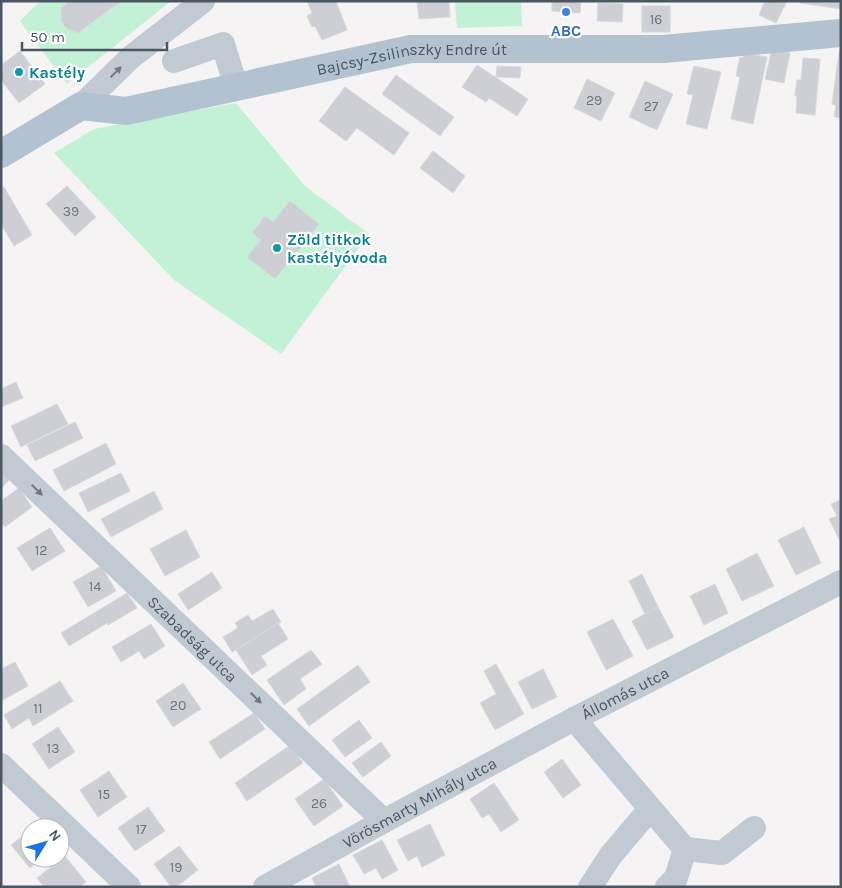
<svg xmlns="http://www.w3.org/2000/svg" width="842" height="888" font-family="Karla,sans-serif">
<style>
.green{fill:#c3f1d5}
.building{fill:#cdcfd5;stroke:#d7d9de}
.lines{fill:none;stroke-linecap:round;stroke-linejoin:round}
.minor{stroke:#c1cad2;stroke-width:24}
.major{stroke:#b3c2d1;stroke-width:28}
.oneway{fill:#6e7983}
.shop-dot{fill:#3f7fe0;stroke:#fff;stroke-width:2}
.culture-dot{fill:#0f9aa8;stroke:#fff;stroke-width:2}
.labels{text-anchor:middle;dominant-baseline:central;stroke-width:4.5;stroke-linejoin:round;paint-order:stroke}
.number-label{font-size:14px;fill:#6b747e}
.shop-label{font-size:16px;font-weight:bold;fill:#366cbe;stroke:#fff}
.street-label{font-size:16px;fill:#4a5661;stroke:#fff}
.culture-label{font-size:16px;font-weight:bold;fill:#0d838f;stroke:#fff;text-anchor:start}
</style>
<rect width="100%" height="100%" fill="#f5f3f3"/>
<g class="green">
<polygon points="40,1 171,1 67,84 20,21"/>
<polygon points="455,1 521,1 522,26 457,28"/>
<polygon points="236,103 305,186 369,234 281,354 174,280 54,153 94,129"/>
</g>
<g class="building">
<polygon points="70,1 121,1 78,33 67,29 61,21 61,8"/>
<polygon points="307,1 336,1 347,30 322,40 315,26 312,27 307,16 312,13"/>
<polygon points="417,1 449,1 450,17 419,19"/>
<polygon points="552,1 581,1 580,13 552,11"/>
<polygon points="765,1 787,1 776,23 759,15"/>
<polygon points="801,1 841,1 841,9 800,3"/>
<polygon points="598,3 623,4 622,22 597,21"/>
<rect x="642" y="6" width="28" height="26"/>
<polygon points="772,49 790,53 784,83 765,79"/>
<polygon points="20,51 45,84 19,103 1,80 1,65"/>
<polygon points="839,52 841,52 841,118 834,117 836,105 832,104"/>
<polygon points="744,53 767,57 753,124 731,119 740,77 736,76 740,57 743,58"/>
<polygon points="803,58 820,59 815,115 796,113 797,96 795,96 797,80 801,80"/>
<polygon points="477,65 528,99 517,116 489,98 486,102 462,87"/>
<polygon points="497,66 521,67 520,78 496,77"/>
<polygon points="694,66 721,72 707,129 686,124 693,95 687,94"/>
<polygon points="396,75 454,117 440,136 382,94"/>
<polygon points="587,79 615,93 601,121 574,108"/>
<polygon points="645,81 673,94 657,130 629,117"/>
<polygon points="345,87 409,133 394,155 357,128 346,141 319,121"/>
<polygon points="433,151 465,176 453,193 420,168"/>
<polygon points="67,186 96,217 75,236 46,204"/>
<polygon points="4,187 32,235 14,246 1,224 1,189"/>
<polygon points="290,201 319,224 275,279 247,257 261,240 252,233 265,216 273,222"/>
<polygon points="16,382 23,398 1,407 1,389"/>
<polygon points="57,404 68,424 21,447 11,426"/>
<polygon points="75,422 83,438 35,461 27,445"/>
<polygon points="106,443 116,464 64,491 53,470"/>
<polygon points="1,471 10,479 1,489"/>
<polygon points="121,473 130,491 88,512 79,493"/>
<polygon points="19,488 32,507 5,527 1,522 1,501"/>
<polygon points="154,491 163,509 111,537 101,519"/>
<polygon points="841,500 841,543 829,519 837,516 831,504"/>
<polygon points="804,527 821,563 796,575 778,540"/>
<polygon points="50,528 65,551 32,571 17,548"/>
<polygon points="186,530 200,557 165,576 150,549"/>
<polygon points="757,553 774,586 742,601 726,569"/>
<polygon points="101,566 116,591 88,607 73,582"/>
<polygon points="212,572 222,588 188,610 178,594"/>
<polygon points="642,574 658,607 645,614 629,581"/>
<polygon points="715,584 728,613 704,625 690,596"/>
<polygon points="127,593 137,608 108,625 107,623 69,646 61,633"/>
<polygon points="658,607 674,637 647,650 632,621"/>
<polygon points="273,609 281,622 232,652 223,637 238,628 235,623 248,615 252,621"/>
<polygon points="613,619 633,656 606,670 587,632"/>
<polygon points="278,623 288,639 261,656 267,665 252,675 236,650"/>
<polygon points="151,624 165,646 144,659 139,651 121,662 112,647"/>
<polygon points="311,650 322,664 300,679 306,689 284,705 267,680"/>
<polygon points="15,662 28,686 1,701 1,669"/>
<polygon points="496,664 524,714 495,730 480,703 496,694 484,671"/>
<polygon points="358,665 370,682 309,726 297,709"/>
<polygon points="543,669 557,697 532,709 518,682"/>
<polygon points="60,681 73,701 33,726 29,718 12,729 4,715"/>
<polygon points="183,683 201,709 173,727 156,701"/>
<polygon points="254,713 265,729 220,759 209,742"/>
<polygon points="359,720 372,738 345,757 332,740"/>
<polygon points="58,727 75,752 49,769 32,744"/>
<polygon points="381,742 391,756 363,777 352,763"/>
<polygon points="290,745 303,763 247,801 235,783"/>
<polygon points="562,759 581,785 563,798 544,772"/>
<polygon points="109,771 127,797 98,817 80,790"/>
<polygon points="324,779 343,806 314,826 295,799"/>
<polygon points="494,783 519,820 501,832 489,814 482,818 470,799"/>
<polygon points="148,807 165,831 135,851 118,828"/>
<polygon points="430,824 445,855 422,867 417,856 408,861 397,840"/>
<polygon points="30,830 30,858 42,858 30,868 11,845"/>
<polygon points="382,840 398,870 382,879 376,868 364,874 353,855"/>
<polygon points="179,846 198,870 176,887 171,887 154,864"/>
<polygon points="65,856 86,882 80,887 44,887 37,878"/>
<polygon points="339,864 350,887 316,887 312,878"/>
</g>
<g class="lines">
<g class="minor">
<polyline points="174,61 223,44 236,87"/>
<polyline points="81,106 130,58 203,1"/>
<path id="s1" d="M1,456L384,821"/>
<polyline points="574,719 685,849 676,878 667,887"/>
<polyline points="1,765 129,887"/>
<polyline points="685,849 722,853 754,828"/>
<path id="s2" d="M265,887L384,821L574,719L841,582"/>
<polyline points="590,887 611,855 650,809"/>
</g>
<path class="major" id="s3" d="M1,154L81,106L126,111L411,49H663L841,33"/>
</g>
<defs><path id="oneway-solid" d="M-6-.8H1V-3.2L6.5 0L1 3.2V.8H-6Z" transform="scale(1.25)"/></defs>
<g class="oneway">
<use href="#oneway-solid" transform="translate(116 72) rotate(-44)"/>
<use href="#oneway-solid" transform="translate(37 490) rotate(44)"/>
<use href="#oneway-solid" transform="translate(256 698) rotate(44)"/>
</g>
<circle class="shop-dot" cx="566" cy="12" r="5"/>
<g class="culture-dot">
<circle cx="19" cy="72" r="5"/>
<circle cx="277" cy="248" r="5"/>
</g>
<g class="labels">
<g class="number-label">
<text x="656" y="19">16</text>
<text x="594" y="100">29</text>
<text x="651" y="106">27</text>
<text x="71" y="211">39</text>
<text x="41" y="550">12</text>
<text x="95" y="586">14</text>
<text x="178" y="705">20</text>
<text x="38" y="708">11</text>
<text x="53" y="748">13</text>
<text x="104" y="794">15</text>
<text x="319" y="803">26</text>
<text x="141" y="829">17</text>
<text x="176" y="867">19</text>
</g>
<g class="shop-label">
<text x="566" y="30">ABC</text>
</g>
<g class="street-label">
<text stroke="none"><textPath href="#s3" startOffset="430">Bajcsy-Zsilinszky Endre út</textPath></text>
<text stroke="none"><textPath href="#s1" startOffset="265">Szabadság utca</textPath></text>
<text stroke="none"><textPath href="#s2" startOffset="409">Állomás utca</textPath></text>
<text stroke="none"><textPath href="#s2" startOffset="176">Vörösmarty Mihály utca</textPath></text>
</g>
<g class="culture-label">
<text x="29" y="72">Kastély</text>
<text x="287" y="239">Zöld titkok<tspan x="287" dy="18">kastélyóvoda</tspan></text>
</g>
</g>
<rect width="842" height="888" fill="none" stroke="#4a5661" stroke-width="5"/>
<g transform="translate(45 843) rotate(53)"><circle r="24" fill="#ffffff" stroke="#b7bbc0"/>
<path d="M0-4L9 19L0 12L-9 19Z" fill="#1a73e8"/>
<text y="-8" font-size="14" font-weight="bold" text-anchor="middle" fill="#4a5661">N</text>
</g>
<path d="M22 42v8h145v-8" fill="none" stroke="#4a5661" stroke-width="2.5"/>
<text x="30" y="42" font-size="15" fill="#4a5661" stroke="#ffffff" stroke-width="4" paint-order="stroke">50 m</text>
</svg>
